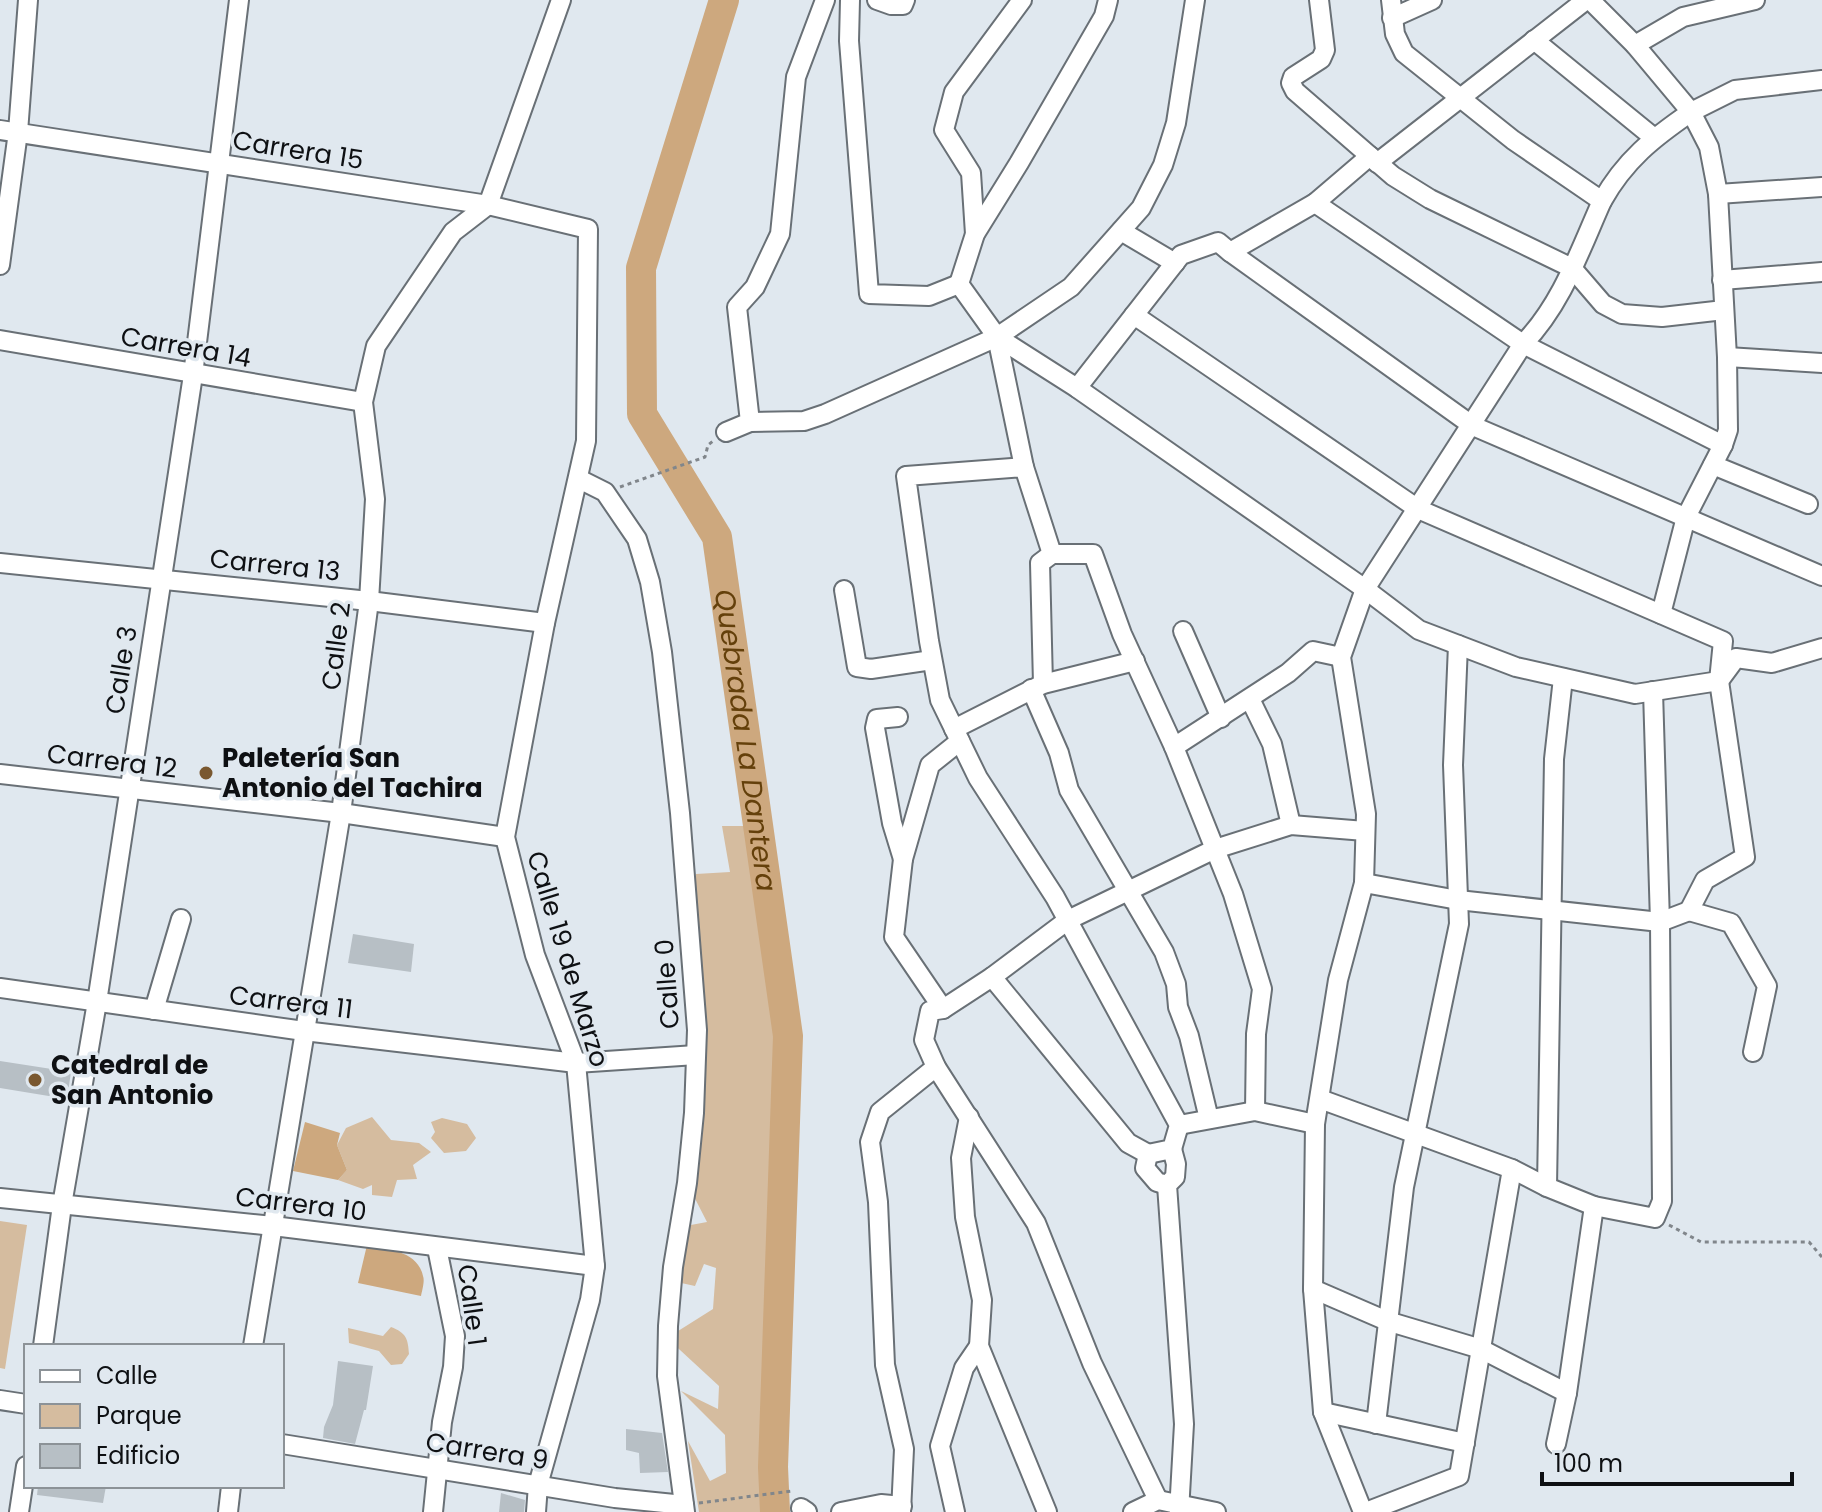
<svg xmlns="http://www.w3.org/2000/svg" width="1822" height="1512" font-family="Poppins,sans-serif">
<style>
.green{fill:#d5bc9f}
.water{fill:#cda87e}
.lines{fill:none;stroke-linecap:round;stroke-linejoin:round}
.river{stroke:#cda87e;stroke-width:30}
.building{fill:#b7bfc5}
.minor-casing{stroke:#697076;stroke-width:22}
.path{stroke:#81868b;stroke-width:3;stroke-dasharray:4 4;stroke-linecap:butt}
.minor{stroke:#fff;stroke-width:18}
.poi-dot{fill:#7a5830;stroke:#e0e8ef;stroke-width:3}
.labels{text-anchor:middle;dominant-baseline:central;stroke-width:7;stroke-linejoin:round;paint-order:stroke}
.street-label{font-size:26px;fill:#0e1013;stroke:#e0e8ef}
.poi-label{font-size:26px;font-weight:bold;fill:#0e1013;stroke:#e0e8ef;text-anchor:start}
.water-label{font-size:28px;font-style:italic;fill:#64400b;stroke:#e0e8ef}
</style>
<rect width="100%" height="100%" fill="#e0e8ef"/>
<g class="green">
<polygon points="722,826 744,826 788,1036 773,1467 776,1512 699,1512 688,1441 710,1481 726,1473 725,1435 681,1391 718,1409 719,1386 667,1338 713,1309 716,1268 704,1264 695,1286 672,1281 680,1227 707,1222 687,1183 696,874 730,872"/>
<polygon points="372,1117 391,1140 419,1143 431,1152 413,1165 417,1179 397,1180 392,1197 372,1195 372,1185 363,1189 338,1180 347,1170 337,1145 346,1128"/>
<polygon points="442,1118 467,1124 476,1138 466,1151 444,1153 431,1138 435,1132 431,1122"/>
<polygon points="0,1221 27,1225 5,1369 0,1368"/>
<path d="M391,1327C406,1333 408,1338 409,1354L402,1364L391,1365L379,1351L349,1343L348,1328L383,1336Z"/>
</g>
<g class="water">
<polygon points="305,1122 340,1133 337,1145 347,1170 338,1180 293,1171"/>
<path d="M367,1245C387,1249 418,1251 423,1276C425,1281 422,1291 421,1296L358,1283Z"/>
</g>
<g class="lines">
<path class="river" id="s1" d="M724,0L641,268L642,414L717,537L788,1036L773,1467L775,1512"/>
</g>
<g class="building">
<polygon points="353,934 414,944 411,972 348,963"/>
<polygon points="0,1061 71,1072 67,1099 0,1088"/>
<polygon points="338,1361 373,1366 366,1410 364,1410 355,1444 323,1438 324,1427 333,1405"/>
<polygon points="626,1429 662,1433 668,1472 640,1473 639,1453 626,1450"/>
<polygon points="38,1486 106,1486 103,1503 37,1495"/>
<polygon points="501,1493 525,1500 524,1512 499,1512"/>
</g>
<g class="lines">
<defs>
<g id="minor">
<polyline points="850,0 849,41 869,294 929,296 959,284"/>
<polyline points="877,0 891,5 903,5 905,0"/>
<polyline points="1195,0 1176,123 1163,165 1141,208 1071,287 997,337 1077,388 1365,589 1419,630 1516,667 1635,694 1719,681 1736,658 1772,663 1822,648"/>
<polyline points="1319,0 1325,50 1321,59 1293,77 1291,83 1295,91 1393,176 1430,199 1572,268 1603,304 1622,314 1662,317 1724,310"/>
<path d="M1391,0L1395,34L1404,53L1513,140L1602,201C1625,160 1653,138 1691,112L1635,45L1590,0"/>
<polyline points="1392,18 1432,0"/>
<polyline points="1534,40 1653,137"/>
<polyline points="1635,45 1683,17 1755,0"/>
<polyline points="0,130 488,205 588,229 586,441 545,623 505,837 535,955 576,1063 595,1266 590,1300 538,1485 536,1512"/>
<polyline points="1377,163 1586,0"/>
<polyline points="1718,194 1822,187"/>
<polyline points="1315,203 1523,344 1723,445"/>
<polyline points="1121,231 1175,263"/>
<polyline points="975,234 971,173 944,130 954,92 1022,0"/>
<polyline points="1230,252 1473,426 1822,576"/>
<polyline points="0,265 18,132 28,0"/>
<polyline points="1722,280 1822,272"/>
<polyline points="1134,315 1418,509 1723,641 1719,681 1745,857 1705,880 1689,911 1731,923 1767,986 1753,1052"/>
<polyline points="0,340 363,402"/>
<polyline points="1727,357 1822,363"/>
<polyline points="1077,388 1181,255 1218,242 1230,252 1315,203 1370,156"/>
<polyline points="750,422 804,421 825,414 997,337"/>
<polyline points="726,432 750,422 737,307 755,287 780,234 796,77 825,0"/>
<polyline points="1713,465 1808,504"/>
<polyline points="1024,467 997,337 959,284 975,234 1019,163 1104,16 1108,0"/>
<polyline points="579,479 605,492 637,539 650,582 662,652 680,813 697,1030 694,1113 687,1183 673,1267 668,1326 667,1376 685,1512"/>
<polyline points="0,563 369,601 545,623"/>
<polyline points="844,590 857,667 871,669 932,660"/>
<polyline points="1661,614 1686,517 1723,445 1728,430 1727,357 1718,194 1709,147 1691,112 1735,90 1822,80"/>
<polyline points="1183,631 1221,718"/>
<polyline points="1043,684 1040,563 1052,554"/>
<polyline points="1031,689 1059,753 1069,790 1164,952 1176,984 1178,1007 1189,1036 1209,1119"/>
<polyline points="1250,699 1272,744 1291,825"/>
<polyline points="898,717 877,719 875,728 892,823 903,859"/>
<polyline points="954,729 1043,684 1135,661"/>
<polyline points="960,741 930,765 903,859 894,937 943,1009 992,977 1128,1143 1148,1154"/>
<polyline points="1174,747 1233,894 1262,989 1256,1034 1255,1111"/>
<polyline points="0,774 341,813 505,837"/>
<polyline points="1364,883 1458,900 1660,922 1689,911"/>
<polyline points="992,977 1068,920 1215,849 1291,825 1365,831"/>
<polyline points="0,988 304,1031 576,1063 696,1055"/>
<polyline points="943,1009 930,1011 924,1040 936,1067 1036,1223 1092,1363 1158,1500"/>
<polyline points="154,1010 181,919"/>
<polyline points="1320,1099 1512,1169 1547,1187 1594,1206 1655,1218 1662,1201 1660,922 1653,691"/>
<polyline points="969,1117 961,1158 965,1217 982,1300 979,1346 1047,1512"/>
<polyline points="1179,1125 1255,1111 1315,1124"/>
<polyline points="1172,1149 1176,1164 1175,1177 1167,1185 1184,1424 1179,1512"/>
<polyline points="1148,1154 1172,1149 1179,1125 1055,897 978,778 940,700 929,641 906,476 1024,467 1052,554 1093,554 1122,634 1174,747 1288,673 1313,651 1341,657"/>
<polyline points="1148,1154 1145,1168 1157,1182 1167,1185"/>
<polyline points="1547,1187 1554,759 1563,678"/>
<polyline points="0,1198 273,1226 595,1266"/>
<polyline points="1313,1289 1387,1321 1481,1349 1567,1393"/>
<polyline points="43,1346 62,1205 97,1002 193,375 239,0"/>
<polyline points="253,1346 341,813 369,601 375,499 363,402 376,346 453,232 488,205 561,0"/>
<polyline points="0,1400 26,1404"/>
<polyline points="1323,1412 1465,1443"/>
<polyline points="1376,1424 1404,1187 1459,924 1453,765 1458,645"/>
<polyline points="282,1444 615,1498 684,1505"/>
<polyline points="1556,1444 1567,1393 1594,1206"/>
<polyline points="801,1508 807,1512"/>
<polyline points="19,1512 26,1466"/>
<polyline points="228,1512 231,1486"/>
<polyline points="433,1512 442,1422 453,1367 455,1336 437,1248"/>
<polyline points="841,1512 881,1504 902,1506"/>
<polyline points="901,1512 904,1449 885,1365 878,1202 870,1142 880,1112 936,1067"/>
<polyline points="955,1512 940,1446 964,1368 979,1346"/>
<polyline points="1133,1512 1158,1500 1216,1512"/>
<path d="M1363,1512L1323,1412L1313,1289L1315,1124L1338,980L1364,883L1366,814L1341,657L1365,589L1523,344C1562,304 1580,250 1602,201"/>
<polyline points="1366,1512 1459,1476 1512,1169"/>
</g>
</defs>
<use href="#minor" class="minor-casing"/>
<g class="path">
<polyline points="620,487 705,457 708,445 713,441"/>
<polyline points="1669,1225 1701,1242 1809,1242 1822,1257"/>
<polyline points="699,1503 792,1491 793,1493"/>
</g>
<use href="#minor" class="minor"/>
</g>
<g class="poi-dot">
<circle cx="206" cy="773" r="8"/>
<circle cx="35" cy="1080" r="8"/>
</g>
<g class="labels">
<g class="street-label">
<text transform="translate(298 150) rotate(9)">Carrera 15</text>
<text transform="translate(186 347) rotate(10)">Carrera 14</text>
<text transform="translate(275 565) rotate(6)">Carrera 13</text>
<text transform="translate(336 646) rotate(-83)">Calle 2</text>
<text transform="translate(121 670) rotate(-81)">Calle 3</text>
<text transform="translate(112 761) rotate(7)">Carrera 12</text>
<text transform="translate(568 959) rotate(73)">Calle 19 de Marzo</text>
<text transform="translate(667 984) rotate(-94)">Calle 0</text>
<text transform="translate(291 1002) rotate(7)">Carrera 11</text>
<text transform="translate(301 1204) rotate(7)">Carrera 10</text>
<text transform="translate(472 1305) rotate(82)">Calle 1</text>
<text transform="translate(487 1451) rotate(9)">Carrera 9</text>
</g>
<g class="poi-label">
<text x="222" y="758">Paletería San<tspan x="222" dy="30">Antonio del Tachira</tspan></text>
<text x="51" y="1065">Catedral de<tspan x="51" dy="30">San Antonio</tspan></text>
</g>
<g class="water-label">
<text stroke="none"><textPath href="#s1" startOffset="776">Quebrada La Dantera</textPath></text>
</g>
</g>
<rect x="24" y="1344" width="260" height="144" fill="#e0e8ef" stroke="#8c9297" stroke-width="2"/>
<rect x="40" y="1370" width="40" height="12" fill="#ffffff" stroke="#8c9297" stroke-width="2"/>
<text x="96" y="1384" font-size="24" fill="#0e1013">Calle</text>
<rect x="40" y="1404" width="40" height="24" fill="#d5bc9f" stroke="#8c9297" stroke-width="2"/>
<text x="96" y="1424" font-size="24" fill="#0e1013">Parque</text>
<rect x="40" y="1444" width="40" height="24" fill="#b7bfc5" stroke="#8c9297" stroke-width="2"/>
<text x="96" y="1464" font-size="24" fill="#0e1013">Edificio</text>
<path d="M1542 1472v12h250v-12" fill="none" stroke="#0e1013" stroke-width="4"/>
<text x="1554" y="1472" font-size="24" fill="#0e1013" stroke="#e0e8ef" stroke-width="6" paint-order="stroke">100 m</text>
</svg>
